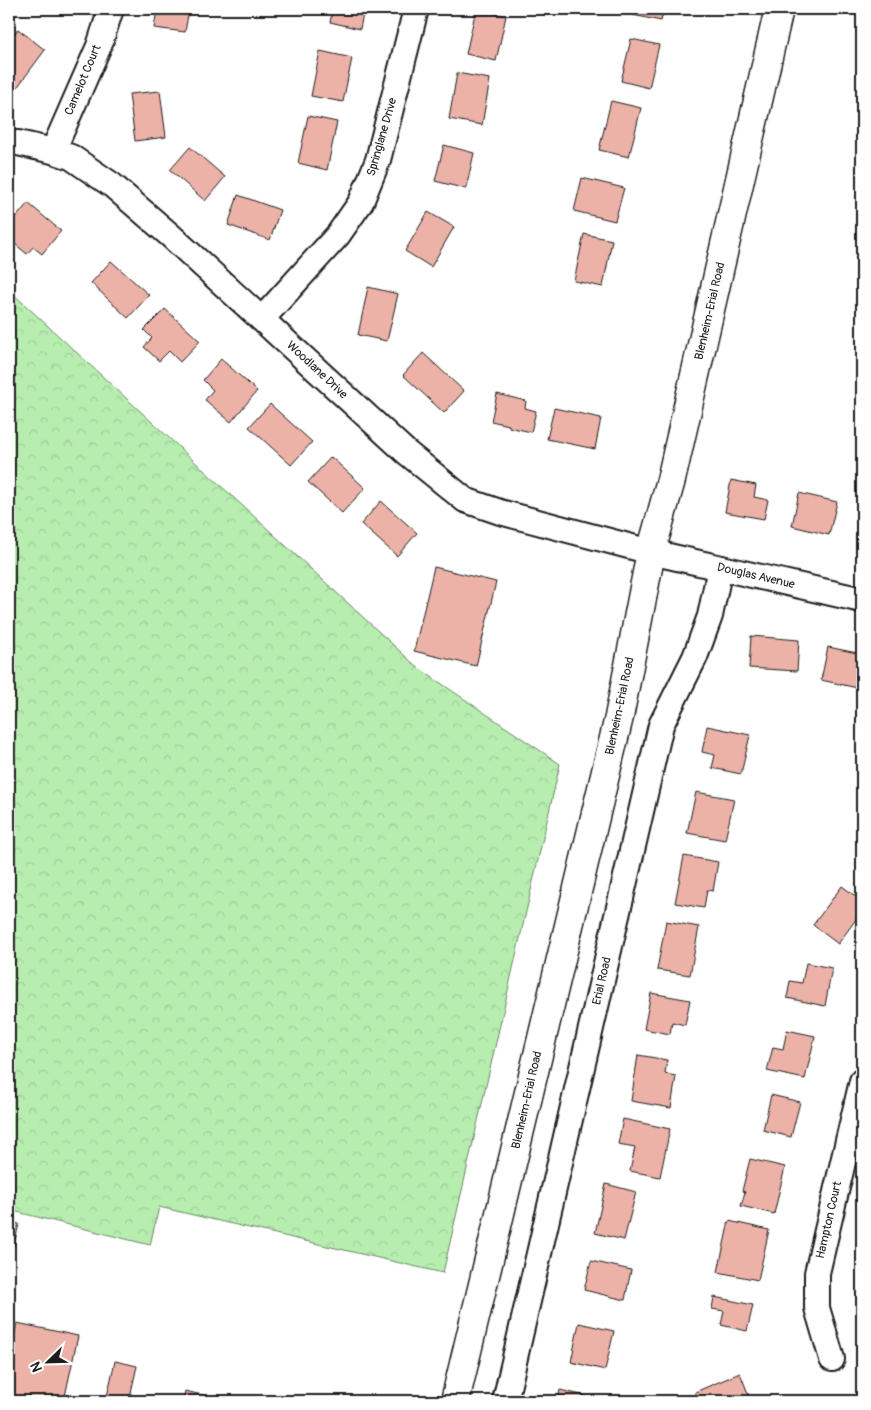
<svg xmlns="http://www.w3.org/2000/svg" width="871" height="1410" font-family="Pangolin,sans-serif">
<style>
.forest{fill:url(#forest-crowns);stroke:#6a8566}
.building{fill:#ecb2a8;stroke:#1c1c1c}
.lines{fill:none;stroke-linecap:round;stroke-linejoin:round}
.minor-casing{stroke:#1c1c1c;stroke-width:28}
.secondary-casing{stroke:#1c1c1c;stroke-width:31}
.minor{stroke:#fff;stroke-width:24}
.secondary{stroke:#fff;stroke-width:28}
.labels{text-anchor:middle;dominant-baseline:central;stroke-width:5;stroke-linejoin:round;paint-order:stroke}
.street-label{font-size:12px;fill:#1c1c1c;stroke:#fff}
</style>
<defs>
<pattern id="forest-crowns" width="20" height="18" patternUnits="userSpaceOnUse" patternTransform="scale(1.25)"><rect width="20" height="18" fill="#b7eeb0"/><path d="M2 6a3 3 0 1 1 6 0M12 15a3 3 0 1 1 6 0" fill="none" stroke="#9dcc97"/></pattern>
</defs>
<rect width="100%" height="100%" fill="#fff"/>
<filter id="ink" filterUnits="userSpaceOnUse"><feTurbulence type="fractalNoise" baseFrequency=".02" numOctaves="2"/><feDisplacementMap in="SourceGraphic" scale="10" xChannelSelector="R" yChannelSelector="G"/><feConvolveMatrix kernelMatrix="1 2 1 2 8 2 1 2 1" color-interpolation-filters="sRGB"/></filter>
<g filter="url(#ink)">
<polygon class="forest" points="9,290 417,667 560,764 443,1273 159,1207 150,1245 9,1210"/>
<g class="building">
<polygon points="157,9 189,9 185,32 154,28"/>
<polygon points="333,9 364,9 360,29 330,22"/>
<polygon points="476,9 506,16 496,61 466,54"/>
<polygon points="635,9 664,9 661,21 633,15"/>
<polygon points="18,29 45,50 16,89 9,83 9,41"/>
<polygon points="631,39 659,45 649,88 621,81"/>
<polygon points="320,51 352,58 343,102 311,96"/>
<polygon points="457,73 490,79 482,125 449,119"/>
<polygon points="160,91 166,137 135,141 129,94"/>
<polygon points="611,101 641,108 629,157 599,150"/>
<polygon points="308,116 337,122 327,170 298,163"/>
<polygon points="444,145 474,153 466,189 435,181"/>
<polygon points="190,147 225,177 205,201 170,170"/>
<polygon points="582,178 624,188 615,221 574,211"/>
<polygon points="238,195 280,210 270,240 228,225"/>
<polygon points="28,203 61,231 42,254 33,247 27,254 9,239 9,226"/>
<polygon points="428,212 454,227 431,267 405,251"/>
<polygon points="584,234 612,240 603,287 574,281"/>
<polygon points="111,261 149,295 128,318 91,283"/>
<polygon points="368,287 398,294 387,341 358,335"/>
<polygon points="165,309 200,341 180,362 169,351 159,361 144,347 152,338 144,330"/>
<polygon points="423,353 464,391 444,413 403,375"/>
<polygon points="221,359 257,391 231,422 205,400 213,390 203,380"/>
<polygon points="497,394 526,401 525,408 536,411 531,432 509,427 509,425 491,421"/>
<polygon points="270,404 312,442 291,465 249,427"/>
<polygon points="554,408 601,418 595,449 547,439"/>
<polygon points="331,457 365,488 342,513 308,482"/>
<polygon points="731,480 756,485 754,497 768,500 764,519 725,512"/>
<polygon points="799,493 837,502 829,535 792,526"/>
<polygon points="381,501 417,533 397,556 361,524"/>
<polygon points="861,512 862,512 862,540 856,539"/>
<polygon points="434,567 496,582 476,666 414,651"/>
<polygon points="751,636 799,640 797,671 749,668"/>
<polygon points="828,647 862,654 862,689 821,680"/>
<polygon points="707,726 750,735 741,774 712,768 715,755 702,752"/>
<polygon points="696,792 734,799 725,840 687,833"/>
<polygon points="684,856 718,862 713,891 707,890 704,908 675,903"/>
<polygon points="842,886 862,901 862,911 838,944 813,925"/>
<polygon points="666,921 699,927 690,975 657,970"/>
<polygon points="806,963 832,968 825,1006 787,998 790,981 802,983"/>
<polygon points="651,993 690,1000 685,1025 672,1022 670,1034 644,1029"/>
<polygon points="787,1030 815,1036 805,1079 767,1071 773,1047 783,1049"/>
<polygon points="638,1055 667,1060 665,1074 676,1076 671,1108 631,1101"/>
<polygon points="771,1095 800,1102 791,1137 763,1130"/>
<polygon points="623,1119 670,1129 660,1177 630,1171 635,1147 618,1144"/>
<polygon points="750,1159 785,1167 774,1214 741,1206 745,1192 742,1191"/>
<polygon points="606,1184 636,1192 624,1240 595,1233"/>
<polygon points="729,1221 769,1230 758,1280 718,1272"/>
<polygon points="9,1222 19,1224 12,1253 9,1252"/>
<polygon points="591,1261 631,1270 625,1300 584,1290"/>
<polygon points="714,1297 753,1305 747,1331 721,1325 724,1311 712,1309"/>
<polygon points="17,1323 78,1336 64,1401 9,1401 9,1361"/>
<polygon points="579,1323 614,1331 605,1370 571,1362"/>
<polygon points="115,1361 137,1366 129,1401 106,1401"/>
<polygon points="740,1373 751,1401 699,1401 695,1392"/>
<polygon points="560,1390 590,1397 589,1401 558,1401"/>
<polygon points="185,1391 228,1401 183,1401"/>
</g>
<g class="lines">
<defs>
<g id="minor">
<polyline points="9,143 18,143 53,151 71,157 112,185 171,236 406,452 465,500 500,512 651,552 862,600"/>
<polyline points="53,151 99,46 111,9"/>
<polyline points="262,319 338,235 361,202 378,160 416,9"/>
<polyline points="832,1359 817,1308 817,1273 862,1081"/>
<polyline points="505,1401 661,725 695,657 710,616 720,568"/>
</g>
<polyline id="secondary" points="455,1401 619,717 651,552 671,480 779,9"/>
</defs>
<use href="#minor" class="minor-casing"/>
<use href="#secondary" class="secondary-casing"/>
<use href="#minor" class="minor"/>
<use href="#secondary" class="secondary"/>
</g>
</g>
<g class="labels">
<g class="street-label">
<text transform="translate(83 80) rotate(-67)">Camelot Court</text>
<text transform="translate(382 137) rotate(-74)">Springlane Drive</text>
<text transform="translate(710 311) rotate(-77)">Blenheim-Erial Road</text>
<text transform="translate(317 370) rotate(43)">Woodlane Drive</text>
<text transform="translate(756 576) rotate(13)">Douglas Avenue</text>
<text transform="translate(620 706) rotate(-78)">Blenheim-Erial Road</text>
<text transform="translate(602 981) rotate(-77)">Erial Road</text>
<text transform="translate(527 1100) rotate(-77)">Blenheim-Erial Road</text>
<text transform="translate(829 1220) rotate(-77)">Hampton Court</text>
</g>
</g>
<rect width="871" height="1410" fill="none" stroke="#fff" stroke-width="30"/>
<rect x="15" y="15" width="841" height="1380" fill="none" stroke="#1c1c1c" stroke-width="2" filter="url(#ink)"/>
<g transform="translate(48 1362) rotate(247)" stroke="#ffffff" stroke-width="4" paint-order="stroke">
<path d="M0-4L9 19L0 12L-9 19Z" fill="#1c1c1c"/>
<text y="-8" font-size="14" font-weight="bold" text-anchor="middle" fill="#1c1c1c">N</text>
</g>
</svg>
